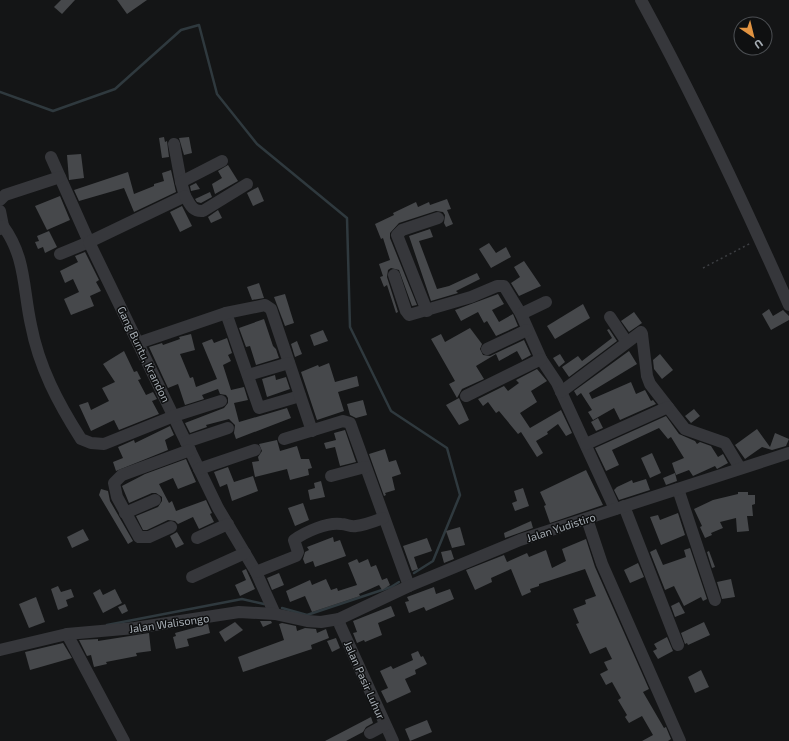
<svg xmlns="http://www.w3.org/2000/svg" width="789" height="741" font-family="'Exo 2',sans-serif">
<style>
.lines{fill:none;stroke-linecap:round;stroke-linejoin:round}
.stream{stroke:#2f393e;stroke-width:2.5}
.building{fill:#46484b}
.path{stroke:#3c3e42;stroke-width:1.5;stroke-dasharray:2 3;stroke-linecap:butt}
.minor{stroke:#36373b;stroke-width:12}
.labels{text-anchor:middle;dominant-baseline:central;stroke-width:3;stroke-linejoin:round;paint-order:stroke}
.street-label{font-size:11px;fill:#a7aeb5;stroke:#0f1011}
</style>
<rect width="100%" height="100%" fill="#141516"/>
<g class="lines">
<g class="stream">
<polyline points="0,92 53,111 115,89 181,30 199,25 217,94 257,144 347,218 350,327 391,411 447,448 460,495 433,561 414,573"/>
<polyline points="282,608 307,615 391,587 399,582"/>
<polyline points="107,625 242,599 264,604"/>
</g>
</g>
<g class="building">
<polygon points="61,0 75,0 62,14 54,7"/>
<polygon points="117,0 147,0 127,14"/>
<polygon points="164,137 165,142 167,141 169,157 162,158 159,138"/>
<polygon points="189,137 192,153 184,155 179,138"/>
<polygon points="81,154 84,178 69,180 67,155"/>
<polygon points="228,165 238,181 215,194 212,184 222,178 218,171"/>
<polygon points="171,170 176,192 134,212 124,188 79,201 74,190 128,172 134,194 154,186 154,184 164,181 162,173"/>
<polygon points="196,183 200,189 191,191 190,186"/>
<polygon points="258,187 264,201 253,206 247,193"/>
<polygon points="210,192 212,197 201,203 197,202 195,199"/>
<polygon points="60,196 70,220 47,230 35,206"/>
<polygon points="447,199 451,209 447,210 453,224 446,227 444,223 445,215 443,212 436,211 399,223 390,233 390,238 417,305 412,306 399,270 391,268 388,270 387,277 398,312 396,313 387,285 384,287 380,277 383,276 379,264 390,260 383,238 381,239 375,224 394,215 393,213 416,202 418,207 429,202 430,205"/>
<polygon points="182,206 192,226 180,232 170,212"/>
<polygon points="218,210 222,218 211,223 208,217"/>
<polygon points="430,229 433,237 419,241 437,289 449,286 477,273 480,279 456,291 458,293 431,301 409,236"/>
<polygon points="49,231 57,247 45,253 43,247 38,249 35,242 39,241 37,236"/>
<polygon points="489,243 496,253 506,247 511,257 491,268 479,249"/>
<polygon points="85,252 99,280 96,282 101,291 90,296 94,306 71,315 64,299 79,292 73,279 65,283 60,271 78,262 75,256"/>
<polygon points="524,261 541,286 519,296 511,283 520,277 514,267"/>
<polygon points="259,283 264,298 252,300 247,287"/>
<polygon points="285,294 294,323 285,326 274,297"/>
<polygon points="498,294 504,304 492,310 499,322 513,314 518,326 496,336 487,321 484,323 478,312 461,321 455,310"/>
<polygon points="583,304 590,318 555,339 547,326"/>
<polygon points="769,309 773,316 783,310 789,316 789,320 771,330 762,314"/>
<polygon points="634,312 642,323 629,332 621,321"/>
<polygon points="264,319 273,346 276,349 279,358 256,365 250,346 246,347 239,328"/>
<polygon points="470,328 482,344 480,349 483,355 490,356 524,340 531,355 522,360 517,351 499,361 496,354 476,366 484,379 462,389 457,398 449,384 455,381 431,339 441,334 445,342"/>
<polygon points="609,329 617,341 569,377 562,367 578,356 582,361 612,338 607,330"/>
<polygon points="323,330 328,341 314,346 310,335"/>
<polygon points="191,334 195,350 180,354 190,378 193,377 196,387 217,379 202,343 212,339 214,343 227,338 232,353 228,355 231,361 223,365 231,390 244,387 248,400 234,403 239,422 287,408 291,418 236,439 234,433 235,425 229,419 206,425 207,427 190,433 185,423 224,408 228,403 228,398 226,395 220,394 218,389 202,395 204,399 185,405 178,384 168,388 149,347 162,343 163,345 180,339 179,337"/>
<polygon points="297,341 302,354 295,357 291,344"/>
<polygon points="124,351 134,372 137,371 141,379 138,380 146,395 153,392 157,399 152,401 159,414 119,430 114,420 91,431 79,405 88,402 91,410 109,401 102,388 115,382 103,364"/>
<polygon points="629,351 637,364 589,393 592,399 631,382 636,394 645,390 651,401 653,400 656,404 620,420 614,408 593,420 588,412 592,410 581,393 577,396 574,391"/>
<polygon points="560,354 565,362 559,367 553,358"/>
<polygon points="660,354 673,370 662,379 654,369 653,360"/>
<polygon points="329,363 335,382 357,376 359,386 338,392 344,411 317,420 301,372 318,365 319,367"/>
<polygon points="537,369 547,381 531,391 537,402 520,413 530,428 561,410 572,433 566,436 558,424 547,432 548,434 536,441 543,453 537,457 521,432 518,434 499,411 496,413 488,402 483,406 478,399 504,386 508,391 519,383 516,380"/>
<polygon points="275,375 276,380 286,377 290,389 267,397 262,379"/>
<polygon points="459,398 469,420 459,425 446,405"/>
<polygon points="363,400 367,415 356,418 350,415 347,404"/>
<polygon points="694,409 700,416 691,423 685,416"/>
<polygon points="666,416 679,434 695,441 697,444 700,442 711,446 718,457 723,454 728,463 717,469 715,466 693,476 689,470 676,475 672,463 684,458 671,437 668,439 659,428 612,450 619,465 606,471 595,448"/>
<polygon points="598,418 603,428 596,431 591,422"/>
<polygon points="170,426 174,435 165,440 168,450 116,471 113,462 123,458 118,447 134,440 135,443"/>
<polygon points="757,429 770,447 775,433 789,439 786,446 772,450 762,447 745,459 735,445"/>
<polygon points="345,430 356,462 340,466 335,447 326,449 324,443 336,440 334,433"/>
<polygon points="277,440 280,451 297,446 301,459 309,459 312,468 308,469 309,475 290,480 287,469 255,477 252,462 259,461 258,457 262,451 259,444"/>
<polygon points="385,449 389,462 396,460 401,474 392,477 395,490 385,493 386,495 384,496 369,454"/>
<polygon points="652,453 661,473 650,478 641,458"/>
<polygon points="186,459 196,482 178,489 173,478 159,484 169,503 172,501 176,511 206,500 212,513 210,514 214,522 199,529 193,517 178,524 175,521 168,520 147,530 143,530 136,516 158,507 162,501 162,497 156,493 152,493 129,503 122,486 145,474"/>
<polygon points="228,467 234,482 253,476 258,491 232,501 227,484 220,487 214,472"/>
<polygon points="586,470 603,505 550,523 544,506 546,505 540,492"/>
<polygon points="675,473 677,481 666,485 663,478"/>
<polygon points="646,479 650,490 619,500 614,490 617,487 632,480 633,483"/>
<polygon points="321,481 325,497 310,500 308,490 315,488 314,483"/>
<polygon points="523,488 529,506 515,511 512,503 517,501 514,491"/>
<polygon points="101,489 108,491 110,501 133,541 128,544 99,495"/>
<polygon points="738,492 748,492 748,495 755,495 755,504 752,505 753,516 747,516 749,531 737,532 736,518 720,522 723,528 711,533 712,535 705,538 700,527 702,526 694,509 713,500 738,494"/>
<polygon points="303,503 309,520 295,526 288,508"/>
<polygon points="678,513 685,535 661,545 650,517 658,515 660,520"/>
<polygon points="531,521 533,528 505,538 504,533"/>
<polygon points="460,527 465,545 452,548 446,531"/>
<polygon points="83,529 89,540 72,548 67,537"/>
<polygon points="177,532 184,544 176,548 170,536"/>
<polygon points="333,537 334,542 340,540 346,556 315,567 313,561 305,564 303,559 305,552 309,550 307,547"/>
<polygon points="427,538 432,551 414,557 418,569 412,571 403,546"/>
<polygon points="586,539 595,567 649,689 643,692 664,728 666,727 671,739 668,741 642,741 653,735 642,716 629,723 625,717 627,715 618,700 621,698 612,682 606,685 600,674 608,670 604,662 612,659 606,647 590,654 576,624 579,623 573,609 586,604 585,600 596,596 585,569 539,584 539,586 530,589 531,592 522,596 511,569 491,578 492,582 475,590 466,570 504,555 507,562 527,553 529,557 546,550 552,568 566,561 562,549"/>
<polygon points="690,548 707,599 703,601 701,597 684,606 674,586 665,590 650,552 656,549 663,565 686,557 684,550"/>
<polygon points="451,550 454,559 444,563 441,552"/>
<polygon points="709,551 715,567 712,568 707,552"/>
<polygon points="357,559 359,563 368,559 371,567 376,565 382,580 387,578 390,585 382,590 379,585 359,594 360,596 312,612 305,596 290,602 286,591 310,580 312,585 326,579 331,590 337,588 338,591 357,585 348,563"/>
<polygon points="638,563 644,577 630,583 624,570"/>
<polygon points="246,569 255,589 240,596 235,585 246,580 242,571"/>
<polygon points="279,573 284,585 272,590 267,578"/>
<polygon points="731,579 735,597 722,599 717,582"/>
<polygon points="58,586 61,592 71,589 74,597 66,600 68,606 58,610 51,589"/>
<polygon points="434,587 436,594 450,589 454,599 426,611 424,607 409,613 405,602 409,601 407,597"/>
<polygon points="100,589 103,595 115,589 122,603 103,613 93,593"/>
<polygon points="36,597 45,622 29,628 19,604"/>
<polygon points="679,602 685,613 675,617 671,606"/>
<polygon points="125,604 128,611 122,614 118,607"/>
<polygon points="391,606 395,616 378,623 382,635 365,642 364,640 357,643 353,633 357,632 353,621"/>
<polygon points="260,621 271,621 272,623 263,627"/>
<polygon points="235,622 243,630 225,642 219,632"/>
<polygon points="704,622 710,635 688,645 687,643 685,644 681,633"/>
<polygon points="282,623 296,626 297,631 305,628 316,629 317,633 326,629 329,638 311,645 312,649 243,672 238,657 284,640 279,624"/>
<polygon points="208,624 210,633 187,639 189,646 176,649 173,637 176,636 175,633"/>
<polygon points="149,633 151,651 136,653 137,656 106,662 107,664 94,667 91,655 87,656 79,640 98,639 98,641"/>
<polygon points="667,637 673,651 658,659 653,651 657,649 654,644"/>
<polygon points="336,638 340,648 332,652 327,641"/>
<polygon points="63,643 72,658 30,670 25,652"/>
<polygon points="418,651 421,657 423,656 427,664 415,670 416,674 405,679 411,692 387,703 381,691 388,688 380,671 391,666 393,669 413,660 411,654"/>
<polygon points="701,670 709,687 695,693 688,677"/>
<polygon points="371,717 373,723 366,727 363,732 346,741 325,741"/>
<polygon points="427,720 432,732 410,741 405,729"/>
</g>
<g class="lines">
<polyline class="path" points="703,268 751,243"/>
<g class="minor">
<path d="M641,0C695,99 743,201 789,305"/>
<polyline points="174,144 181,182"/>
<polyline points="51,157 89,242 60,254"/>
<polyline points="222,161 181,182 185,196 89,242 218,508 256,572 275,614"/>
<path d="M185,196C190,204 192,212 203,211L247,184"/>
<polyline points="0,200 5,195 60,177"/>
<polyline points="0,211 3,226 0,229"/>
<path d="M3,226C26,257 23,289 31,325C39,367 58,403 81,439L91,443L104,444L174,416L221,401"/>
<polyline points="394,275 406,311 409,315 471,297 497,286 504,286 521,314 541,359 557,383 615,509"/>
<polyline points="427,311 397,235 402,230 438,218"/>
<polyline points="226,313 259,408 300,396"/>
<polyline points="521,314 546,302"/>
<polyline points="610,317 626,341"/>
<polyline points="138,343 226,313 265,305 271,309 312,431"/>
<polyline points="487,349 527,330"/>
<polyline points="248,375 289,363"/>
<polyline points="561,392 641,332 642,334 647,376 650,384 685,429 725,443 740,468"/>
<polyline points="466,396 541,359"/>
<polyline points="284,439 343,421 350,423 409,586"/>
<polyline points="186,442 228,428"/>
<polyline points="586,444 668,407"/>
<polyline points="199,469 255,450"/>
<polyline points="331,476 365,467"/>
<polyline points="678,489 715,600"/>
<polyline points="624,506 678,645"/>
<polyline points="125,513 155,500"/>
<polyline points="587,519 602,564 680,741"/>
<polyline points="171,527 149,537 139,537 117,497 114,483 122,475 190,450"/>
<polyline points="197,538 228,524"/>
<path d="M256,572L296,556L298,552L294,540C305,532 327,522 341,524C347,524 350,527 356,526C365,525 375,521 383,518"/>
<polyline points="192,577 245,553"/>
<polyline points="339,619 340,625 393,741"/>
<polyline points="67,634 124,741"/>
<polyline points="0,650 67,634 135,628 239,612 275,614 307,621 321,622 339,619 409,586 520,540 789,453"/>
<polyline points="370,733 385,725"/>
</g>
</g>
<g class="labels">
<g class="street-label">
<text transform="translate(144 354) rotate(64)">Gang Buntu, Krandon</text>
<text transform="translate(561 527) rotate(-18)">Jalan Yudistiro</text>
<text transform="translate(169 623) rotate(-8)">Jalan Walisongo</text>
<text transform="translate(365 680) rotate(66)">Jalan Pasir Luhur</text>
</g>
</g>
<g transform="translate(753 36) rotate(145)"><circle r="19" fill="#0f1011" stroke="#4c4f53"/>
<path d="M0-3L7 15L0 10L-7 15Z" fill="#e19341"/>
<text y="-6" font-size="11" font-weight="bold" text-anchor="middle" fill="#a7aeb5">U</text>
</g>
</svg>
